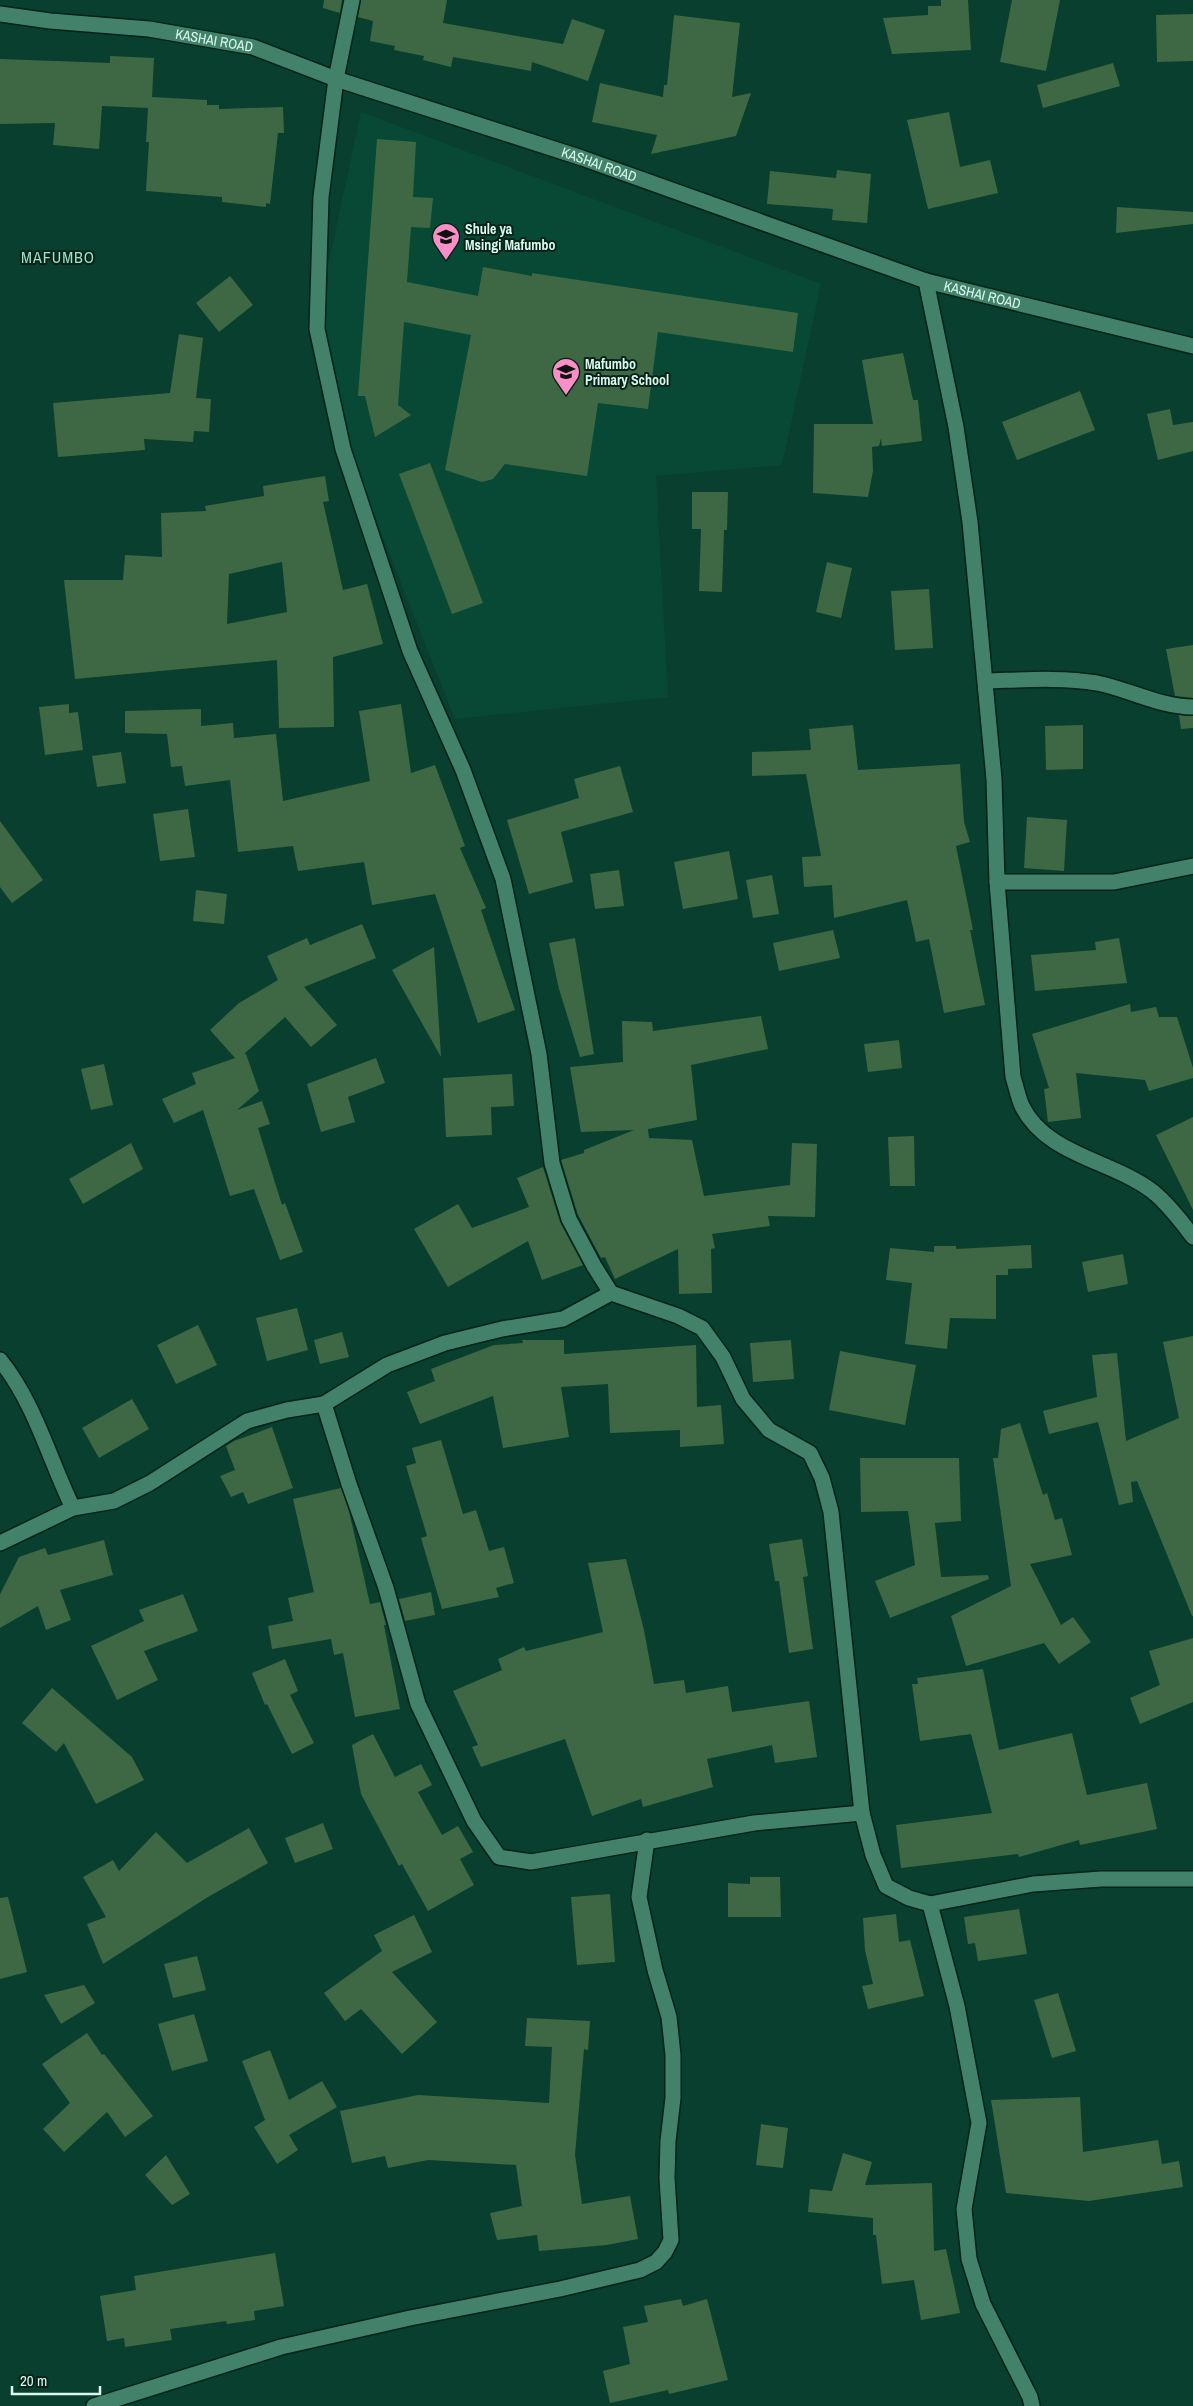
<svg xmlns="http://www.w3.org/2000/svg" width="1193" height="2406" font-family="'Archivo Narrow',sans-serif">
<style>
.built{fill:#084936}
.building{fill:#3d6843;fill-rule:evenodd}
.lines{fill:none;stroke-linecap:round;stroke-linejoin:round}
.street-casing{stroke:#002318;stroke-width:18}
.secondary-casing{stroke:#002318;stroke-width:18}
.street{stroke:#42826b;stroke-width:15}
.secondary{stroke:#42826b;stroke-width:15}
.labels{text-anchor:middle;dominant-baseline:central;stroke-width:4;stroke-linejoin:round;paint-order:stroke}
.street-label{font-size:14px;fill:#d9f9ec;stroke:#062219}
.poi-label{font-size:14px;font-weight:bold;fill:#d9f9ec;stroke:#062219;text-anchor:start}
.quarter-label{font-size:16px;letter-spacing:1px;fill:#9ee0c5;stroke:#062219}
</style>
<rect width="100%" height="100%" fill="#093f2f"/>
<polygon class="built" points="361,112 821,284 782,465 656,476 668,697 455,719 355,467 315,327"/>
<g class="building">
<polygon points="324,0 342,0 340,13 323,8"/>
<polygon points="361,0 447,0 443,23 563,44 572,19 605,30 588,81 532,62 531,71 453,57 451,67 423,60 424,56 394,50 395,46 370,41 373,21 358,17"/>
<polygon points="941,0 968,0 971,50 892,54 883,18 928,15 928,6 941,6"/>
<polygon points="1012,0 1060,0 1046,71 1000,62"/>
<polygon points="1193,14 1193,61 1157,62 1156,15"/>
<polygon points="674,15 740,23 732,97 751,93 736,136 651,154 657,135 592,122 600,83 663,97 664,85 667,85"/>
<polygon points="110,56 154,58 152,97 207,100 207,105 219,105 219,109 283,107 284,133 278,133 270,204 266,203 266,207 222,202 222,197 146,191 149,142 146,142 148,108 102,106 99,149 53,145 55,123 0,124 0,59 110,63"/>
<polygon points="1113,63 1120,86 1043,108 1037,85"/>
<polygon points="949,112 960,167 990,160 998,193 928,209 907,120"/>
<polygon points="377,139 416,142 413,197 433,198 430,228 411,227 407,282 478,296 483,267 532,276 532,273 798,313 793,352 658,332 648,409 598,403 587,476 505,464 493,479 482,482 445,470 471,335 404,322 398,405 411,415 375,437 365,396 358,396"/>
<polygon points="837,170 871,174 867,223 832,220 833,209 767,204 770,171 836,178"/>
<polygon points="1117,207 1193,212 1193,224 1116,233"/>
<polygon points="230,276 253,305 219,332 196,303"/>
<polygon points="179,334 203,338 196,398 211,399 209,432 194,431 193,442 144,439 145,450 58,457 53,403 170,393"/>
<polygon points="903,353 913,400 918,400 922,441 882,446 881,438 879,446 872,447 873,471 868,497 813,493 814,424 873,424 862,360"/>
<polygon points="1080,391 1095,430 1017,460 1002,422"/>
<polygon points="1170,409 1173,425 1193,422 1193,451 1158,460 1147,414"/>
<polygon points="430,463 483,603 452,614 399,474"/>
<path d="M325,476L329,501L323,502L343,590L367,584L383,644L333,657L334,727L279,728L277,660L75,679L64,580H123L125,555L162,557L161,513L206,511L205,506L264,496L263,486ZM282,562L287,612L227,624L229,574Z"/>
<polygon points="692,492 728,492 727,530 724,530 722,592 699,591 701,529 692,529"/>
<polygon points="827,562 852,568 841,618 816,612"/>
<polygon points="929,589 933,648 895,650 891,591"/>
<polygon points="1193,645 1193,698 1175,696 1166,649"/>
<polygon points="69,704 69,713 78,712 83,750 45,755 39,707"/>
<polygon points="401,704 411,773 435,765 465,846 460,848 486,908 481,910 515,1010 478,1023 435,894 372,905 364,862 298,871 293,846 238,852 230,780 185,786 182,766 171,767 167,734 125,733 125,711 201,709 201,726 233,723 234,738 276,734 283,801 370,781 359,711"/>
<polygon points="1179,715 1193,716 1193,728 1181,729"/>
<polygon points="853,725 858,770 960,764 964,822 970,842 956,846 973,930 970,930 985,1005 944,1013 929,939 916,942 907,900 834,918 832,885 804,887 802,857 821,856 806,774 752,776 752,752 811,750 809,729"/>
<polygon points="1083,725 1083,769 1046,770 1045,726"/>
<polygon points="121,752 126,783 97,787 92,756"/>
<polygon points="620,766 633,812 561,832 573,882 529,894 507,820 579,798 574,779"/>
<polygon points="188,809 195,857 160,861 153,814"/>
<polygon points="1027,817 1067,820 1064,871 1024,868"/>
<polygon points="0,821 43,880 12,903 0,887"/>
<polygon points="729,851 738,899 683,909 674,862"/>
<polygon points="619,870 624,906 595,909 590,874"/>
<polygon points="772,875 779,914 753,918 746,880"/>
<polygon points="196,890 227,894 224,924 193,921"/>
<polygon points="362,924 376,958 304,987 337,1025 311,1047 285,1017 244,1054 246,1054 259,1091 237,1110 262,1101 270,1124 258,1128 282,1205 285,1203 303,1252 280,1260 254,1189 230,1196 203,1110 174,1123 162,1099 196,1084 192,1073 235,1058 210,1030 239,1003 278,980 267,956 307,938 310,945"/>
<polygon points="833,930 840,958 779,971 773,943"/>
<polygon points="575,938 594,1054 580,1057 559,989 549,943"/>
<polygon points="1119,938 1127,983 1035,991 1031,955 1096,950 1095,942"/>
<polygon points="434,947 441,1057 392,970"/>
<polygon points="1130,1004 1131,1012 1156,1007 1159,1017 1177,1017 1193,1068 1193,1078 1149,1091 1145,1080 1076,1073 1081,1118 1048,1122 1044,1089 1049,1088 1032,1034"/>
<polygon points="761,1016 768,1049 691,1065 697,1120 648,1129 649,1138 692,1140 704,1196 790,1185 792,1143 817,1144 815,1217 768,1216 770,1226 712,1234 715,1248 711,1249 712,1293 679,1294 678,1249 615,1279 605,1257 601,1258 578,1215 561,1160 584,1153 584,1150 634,1130 581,1132 570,1067 623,1062 622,1021 652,1022 653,1031"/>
<polygon points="899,1040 902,1068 868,1072 864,1044"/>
<polygon points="376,1058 385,1083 348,1097 355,1122 321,1132 307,1084"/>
<polygon points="104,1064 113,1105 91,1110 81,1069"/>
<polygon points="512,1074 514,1106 491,1107 492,1135 446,1137 443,1078"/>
<polygon points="1193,1117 1193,1210 1156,1135"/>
<polygon points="914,1136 915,1186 890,1186 888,1137"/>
<polygon points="131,1143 143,1169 83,1204 69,1179"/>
<polygon points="543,1167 560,1222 583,1265 542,1280 528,1241 448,1287 414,1229 458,1204 472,1228 529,1207 517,1178"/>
<polygon points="1031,1245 1032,1268 1008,1269 1008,1275 996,1275 996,1319 950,1318 947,1349 905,1344 912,1283 886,1280 890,1248 934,1252 934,1246 956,1246 956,1249"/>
<polygon points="1123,1254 1128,1284 1088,1292 1082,1262"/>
<polygon points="297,1308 308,1350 267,1361 256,1318"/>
<polygon points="198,1325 217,1365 176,1384 157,1345"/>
<polygon points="342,1332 349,1357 320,1364 314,1340"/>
<polygon points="1193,1336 1193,1616 1192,1616 1137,1481 1131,1482 1133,1502 1119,1505 1098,1422 1049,1434 1043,1411 1097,1397 1092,1355 1117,1353 1126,1441 1179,1418 1163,1342"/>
<polygon points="522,1340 564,1340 564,1354 696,1345 697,1407 721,1405 724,1444 680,1447 680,1430 610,1433 608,1384 561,1387 569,1437 503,1448 493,1396 420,1424 407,1392 435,1381 431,1369 494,1345 523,1343"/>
<polygon points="791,1340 794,1379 753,1382 750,1343"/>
<polygon points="840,1351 916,1365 905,1425 829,1410"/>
<polygon points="132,1399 149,1429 99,1458 82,1428"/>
<polygon points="1020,1423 1043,1495 1047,1493 1055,1520 1062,1518 1072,1555 1030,1564 1061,1625 1073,1617 1091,1642 1059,1664 1044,1643 966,1666 951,1616 1011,1586 993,1458 998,1458 1001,1429"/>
<polygon points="272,1427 293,1488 248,1504 243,1492 231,1497 220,1476 235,1470 226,1446 234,1441"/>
<polygon points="441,1440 463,1514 476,1510 489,1551 504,1547 514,1583 496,1588 499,1597 442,1609 421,1538 427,1536 406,1466 416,1463 412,1448"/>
<polygon points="860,1458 959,1458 961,1521 935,1523 941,1577 988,1575 989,1579 890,1618 875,1581 915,1565 908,1511 861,1512"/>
<polygon points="341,1488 349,1511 370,1604 380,1602 386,1625 384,1625 400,1709 355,1717 343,1653 334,1655 331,1639 272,1649 268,1626 293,1621 288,1598 314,1592 293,1499"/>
<polygon points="802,1539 808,1576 803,1577 813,1649 789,1653 779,1581 775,1581 769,1544"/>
<polygon points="104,1540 113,1575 60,1590 71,1620 46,1630 38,1606 0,1628 0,1594 19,1557 45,1548 48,1555"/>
<polygon points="626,1559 644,1630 654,1684 684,1680 686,1693 728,1686 732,1712 809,1701 817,1757 775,1763 772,1745 707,1759 713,1787 643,1807 641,1799 592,1816 565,1739 481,1767 472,1747 478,1745 453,1691 502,1670 498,1659 524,1647 526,1651 603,1632 588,1563"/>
<polygon points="431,1592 435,1615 405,1621 399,1599"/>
<polygon points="183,1594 198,1631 144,1651 158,1680 117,1700 91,1646 144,1621 139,1610"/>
<polygon points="1193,1638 1193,1702 1140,1724 1130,1698 1160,1685 1149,1651"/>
<polygon points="285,1659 298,1691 290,1695 314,1743 292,1754 267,1704 265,1705 252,1673"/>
<polygon points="983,1669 999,1750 1072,1733 1087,1795 1147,1783 1157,1829 1080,1845 1079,1840 1019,1857 1018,1854 901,1868 896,1825 992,1813 971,1734 920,1741 912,1684 918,1684 917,1678"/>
<polygon points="52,1688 132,1757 144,1780 96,1804 64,1743 56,1752 22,1723"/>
<polygon points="373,1734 395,1777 421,1764 432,1785 418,1792 442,1835 458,1826 473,1852 460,1859 474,1885 428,1911 402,1864 399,1866 361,1794 352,1745"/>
<polygon points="323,1823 333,1849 295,1863 285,1838"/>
<polygon points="249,1828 268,1863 208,1897 103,1964 87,1924 106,1917 83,1877 113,1860 119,1871 156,1832 187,1863"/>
<polygon points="750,1877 780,1877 781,1917 728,1917 728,1883 750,1884"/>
<polygon points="610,1894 615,1962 577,1965 571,1897"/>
<polygon points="8,1897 27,1972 0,1979 0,1898"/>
<polygon points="1019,1909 1027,1954 978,1961 975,1943 968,1944 964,1917"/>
<polygon points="896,1914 899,1942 910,1940 924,1996 868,2009 862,1986 873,1984 865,1950 863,1918"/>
<polygon points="414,1915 432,1952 392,1972 437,2022 402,2054 361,2009 345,2021 324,1993 382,1951 374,1935"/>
<polygon points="197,1956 206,1990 173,1998 164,1964"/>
<polygon points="84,1985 95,2003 61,2024 44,1995"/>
<polygon points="1058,1993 1076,2051 1052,2058 1034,2000"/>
<polygon points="194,2014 208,2061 172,2071 158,2024"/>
<polygon points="527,2018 590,2021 588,2050 584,2049 575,2155 582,2204 630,2196 638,2239 607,2245 539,2251 537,2235 497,2240 490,2213 522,2206 516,2165 428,2160 388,2168 385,2156 352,2163 340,2111 418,2095 549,2103 552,2047 525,2046"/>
<polygon points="87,2033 102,2055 104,2054 153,2116 125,2137 107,2112 64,2152 43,2129 70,2103 42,2064"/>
<polygon points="270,2050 289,2100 322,2081 337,2107 289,2135 298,2150 277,2164 254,2127 265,2120 242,2061"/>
<polygon points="1080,2097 1083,2152 1158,2140 1162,2164 1179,2161 1183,2187 1089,2201 1006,2193 991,2100"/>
<polygon points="761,2124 788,2128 783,2168 756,2165"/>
<polygon points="843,2153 872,2162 865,2185 932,2183 934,2251 946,2249 960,2313 921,2320 914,2280 882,2284 876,2235 873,2235 873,2218 808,2212 810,2189 832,2191"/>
<polygon points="166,2155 190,2194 172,2205 145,2175"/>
<polygon points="275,2253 284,2306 254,2311 255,2320 227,2324 226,2321 170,2329 172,2340 125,2347 124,2338 107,2341 100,2296 136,2290 134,2276"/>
<polygon points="681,2299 683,2306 707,2299 728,2380 669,2394 668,2390 610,2403 603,2371 630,2364 623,2327 648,2322 644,2306"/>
</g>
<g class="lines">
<defs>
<g id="street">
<polyline points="352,0 336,79 321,197 317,329 343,449 410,651 463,770 503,879 539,1054 552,1163 569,1219 594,1266 611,1293 678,1316 702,1328 723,1357 743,1399 769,1430 810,1453 822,1478 831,1512 862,1813 873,1855 886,1886 909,1898 930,1904 1033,1884 1101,1879 1193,1879"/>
<path d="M926,281L956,427L970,522L994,779L997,882L1013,1077C1016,1086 1018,1097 1022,1106C1046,1155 1111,1160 1152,1191C1165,1201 1183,1223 1193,1237"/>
<path d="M986,681C1022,680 1061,677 1097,683C1128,689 1160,707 1193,707"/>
<polyline points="997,882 1114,882 1193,866"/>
<path d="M0,1360C35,1403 49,1459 73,1508"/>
<polyline points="324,1404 349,1484 386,1588 418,1704 474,1821 499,1857 531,1862 754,1823 862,1813"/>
<polyline points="0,1543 73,1508 114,1501 150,1483 247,1421 287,1410 324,1404 387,1365 445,1343 502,1329 563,1319 611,1293"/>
<polyline points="930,1904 957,2006 979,2123 964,2209 969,2259 983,2304 1030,2397 1032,2406"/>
<polyline points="94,2406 281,2347 410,2318 560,2289 640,2270 656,2262 665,2252 671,2240 667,2178 668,2141 673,2098 673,2055 669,2017 655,1970 639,1897 647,1840"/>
</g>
<g id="secondary">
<path id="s1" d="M0,14L50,21L149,29L253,47L336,79L582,158L926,281L1193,346"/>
</g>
</defs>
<use href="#street" class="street-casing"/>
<use href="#secondary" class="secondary-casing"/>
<use href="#street" class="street"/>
<use href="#secondary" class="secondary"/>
</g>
<defs>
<symbol id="school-pin" viewBox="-11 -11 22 30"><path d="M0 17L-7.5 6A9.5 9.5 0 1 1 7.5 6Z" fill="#fa8fc8" stroke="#062219"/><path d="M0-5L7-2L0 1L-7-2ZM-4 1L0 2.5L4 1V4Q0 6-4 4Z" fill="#111"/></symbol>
</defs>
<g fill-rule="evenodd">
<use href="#school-pin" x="430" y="221" width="32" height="43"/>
<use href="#school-pin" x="550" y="356" width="32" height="43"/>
</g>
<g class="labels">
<g class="street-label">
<text stroke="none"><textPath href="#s1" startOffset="216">KASHAI ROAD</textPath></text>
<text stroke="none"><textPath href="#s1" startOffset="621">KASHAI ROAD</textPath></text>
<text stroke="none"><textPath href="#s1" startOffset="1026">KASHAI ROAD</textPath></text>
</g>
<g class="poi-label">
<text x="465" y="229">Shule ya<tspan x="465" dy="16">Msingi Mafumbo</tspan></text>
<text x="585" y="364">Mafumbo<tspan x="585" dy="16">Primary School</tspan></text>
</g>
<g class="quarter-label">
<text x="58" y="257">MAFUMBO</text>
</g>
</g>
<path d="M12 2386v8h88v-8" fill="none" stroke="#d9f9ec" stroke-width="2.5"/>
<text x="20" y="2386" font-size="15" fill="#d9f9ec" stroke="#062219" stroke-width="4" paint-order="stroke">20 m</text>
</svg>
